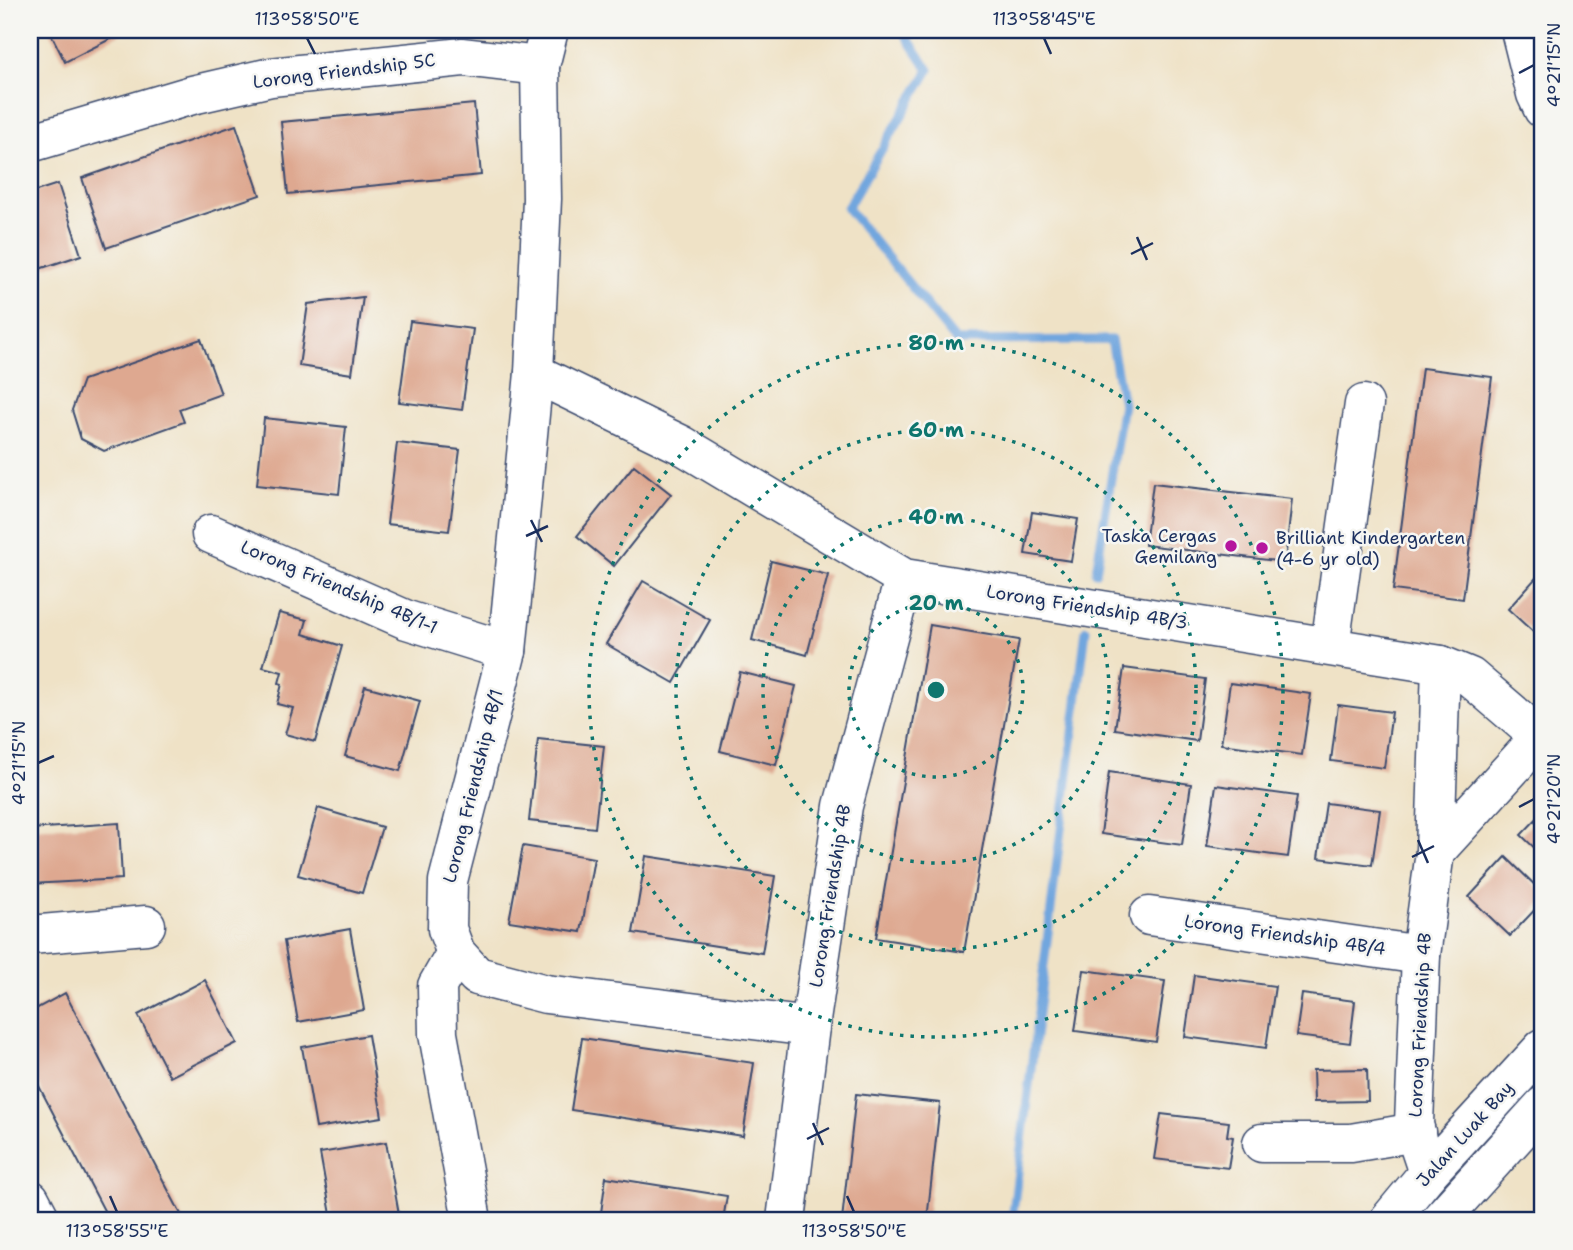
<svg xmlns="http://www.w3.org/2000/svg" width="1573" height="1250" font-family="'Shantell Sans',sans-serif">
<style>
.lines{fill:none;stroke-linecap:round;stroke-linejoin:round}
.stream{stroke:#71a6de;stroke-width:9}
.building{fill:#dea890}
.minor-casing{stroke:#3b4a6e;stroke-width:41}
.minor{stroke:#fff;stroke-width:38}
.ticks{fill:none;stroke:#1b2f5e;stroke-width:2.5}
.ring{fill:none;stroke:#0f766e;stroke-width:3.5;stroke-dasharray:3.5 7}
.poi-dot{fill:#b5179e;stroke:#f6f6f2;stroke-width:2.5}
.labels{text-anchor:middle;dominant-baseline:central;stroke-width:5;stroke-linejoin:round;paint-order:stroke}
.street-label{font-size:18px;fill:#1b2f5e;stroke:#f6f6f2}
.poi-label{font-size:18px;fill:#1b2f5e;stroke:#f6f6f2;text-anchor:end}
.centre{fill:#0f766e;stroke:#f6f6f2;stroke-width:3.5}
.ring-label{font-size:21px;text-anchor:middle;font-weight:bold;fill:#0f766e;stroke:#f6f6f2;stroke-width:5;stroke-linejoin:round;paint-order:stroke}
.neatline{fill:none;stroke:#1b2f5e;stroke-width:2.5}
.ticks-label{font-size:18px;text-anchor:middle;fill:#1b2f5e}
</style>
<rect width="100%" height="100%" fill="#f6f6f2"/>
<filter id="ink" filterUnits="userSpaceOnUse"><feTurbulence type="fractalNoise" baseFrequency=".0143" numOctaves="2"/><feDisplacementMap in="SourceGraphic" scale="14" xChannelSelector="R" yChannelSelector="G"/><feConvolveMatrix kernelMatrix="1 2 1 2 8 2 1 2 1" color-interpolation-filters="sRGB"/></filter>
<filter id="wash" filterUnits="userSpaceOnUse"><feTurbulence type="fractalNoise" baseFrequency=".00686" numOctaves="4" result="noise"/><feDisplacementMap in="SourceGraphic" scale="28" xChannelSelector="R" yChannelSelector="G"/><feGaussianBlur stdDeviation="1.57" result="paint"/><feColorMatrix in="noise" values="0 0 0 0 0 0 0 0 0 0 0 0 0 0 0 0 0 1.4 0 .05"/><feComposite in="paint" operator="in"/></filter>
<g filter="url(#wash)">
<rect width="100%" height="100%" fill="#efe2c6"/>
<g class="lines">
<g class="stream">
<polyline points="902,30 929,70 847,208 956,341 1111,340 1123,404 1096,572"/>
<polyline points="1012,1220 1086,630"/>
</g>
</g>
<g id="blocks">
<g class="building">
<polygon points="49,30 128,30 65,62"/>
<polygon points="474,104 481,175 288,194 281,122"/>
<polygon points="236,125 260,195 106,248 82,178"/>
<polygon points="58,184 81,255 30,272 30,193"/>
<polygon points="363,297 352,374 299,366 308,304"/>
<polygon points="410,321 473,329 462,410 399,402"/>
<polygon points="201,339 221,394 179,409 184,422 104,451 81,439 72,410 83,380"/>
<polygon points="1422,368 1492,377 1463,599 1393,590"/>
<polygon points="264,418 346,427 339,494 257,485"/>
<polygon points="397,443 460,450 449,531 387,524"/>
<polygon points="634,465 671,494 614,566 577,536"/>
<polygon points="1153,483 1292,499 1285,562 1145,545"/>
<polygon points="1032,512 1078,519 1071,561 1025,554"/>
<polygon points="771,561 828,575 807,655 752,640"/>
<polygon points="1543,570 1543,641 1508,609"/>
<polygon points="643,581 710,620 674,683 606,644"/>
<polygon points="279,613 307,620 303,634 342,646 315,742 285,734 293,708 277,704 282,684 279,683 282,672 263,667"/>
<polygon points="930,625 1019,640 964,952 876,938"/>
<polygon points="1124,668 1205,679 1197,741 1115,729"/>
<polygon points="740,672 796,686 776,765 720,751"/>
<polygon points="1230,683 1311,694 1302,755 1221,744"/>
<polygon points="365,686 420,701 400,771 345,756"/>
<polygon points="1338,705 1392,712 1384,768 1331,761"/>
<polygon points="538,739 604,746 595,828 529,821"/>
<polygon points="1109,772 1191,784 1182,845 1101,834"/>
<polygon points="1216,785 1297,796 1288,857 1207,846"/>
<polygon points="1326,803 1380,810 1372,865 1318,858"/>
<polygon points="318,808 382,827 362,893 298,875"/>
<polygon points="1543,812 1543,856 1521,835"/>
<polygon points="119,823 122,879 30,884 30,829"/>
<polygon points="523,846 594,858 581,932 509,921"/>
<polygon points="646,856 775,876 762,953 633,933"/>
<polygon points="1506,857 1543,893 1543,901 1510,936 1469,897"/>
<polygon points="350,929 364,1010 298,1022 284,941"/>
<polygon points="1084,970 1165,981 1156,1042 1075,1031"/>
<polygon points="1194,975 1275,986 1266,1048 1185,1037"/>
<polygon points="205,980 237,1043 170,1077 138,1015"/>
<polygon points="65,993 184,1220 109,1220 30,1069 30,1012"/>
<polygon points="1302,994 1355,1001 1350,1043 1296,1036"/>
<polygon points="368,1035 382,1117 316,1128 302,1047"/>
<polygon points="582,1038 754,1063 743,1136 571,1110"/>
<polygon points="1367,1069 1368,1101 1314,1102 1313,1070"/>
<polygon points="856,1094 940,1103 927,1220 842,1220"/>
<polygon points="1161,1114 1229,1122 1227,1136 1233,1137 1228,1168 1154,1159"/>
<polygon points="386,1142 400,1220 332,1220 320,1153"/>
<polygon points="606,1177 727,1196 723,1220 600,1220"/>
<polygon points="1543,1205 1543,1220 1530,1220"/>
</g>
</g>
</g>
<g filter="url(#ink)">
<use href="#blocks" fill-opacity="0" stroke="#3b4a6e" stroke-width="2"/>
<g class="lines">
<defs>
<g id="minor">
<polyline points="549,30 540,66 542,199 534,373 507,651 448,881 447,929 456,953 477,976 546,994 810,1027"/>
<polyline points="1520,30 1536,94 1543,109"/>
<polyline points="30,143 192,95 271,77 463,57 540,66"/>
<polyline points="534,373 682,445 904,578 1441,665 1470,677 1540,737"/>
<polyline points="211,534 407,620 507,651"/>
<polyline points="1330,646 1364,404"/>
<polyline points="1435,852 1543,734"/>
<polyline points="1149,916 1421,955"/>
<polyline points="30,935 146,925"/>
<polyline points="456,953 437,986 438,1034 472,1220"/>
<polyline points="1262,1143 1351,1143 1416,1132"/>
<polyline points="1428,1173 1417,1140 1414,1123 1421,955 1435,852 1441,665"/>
<polyline points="30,1199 41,1220"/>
<polyline points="786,1220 810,1027 843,806 904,578"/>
<polyline points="1389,1220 1428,1173 1543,1048"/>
<polyline points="1440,1220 1543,1106"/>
</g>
</defs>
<use href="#minor" class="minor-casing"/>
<use href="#minor" class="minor"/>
</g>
</g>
<path class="ticks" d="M307,38L315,54M1044,38L1051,54M1519,73L1534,65M1137,237L1147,260M1131,254L1153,243M531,520L542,542M526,536L548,526M38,763L54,756M1519,807L1534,799M1418,840L1428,863M1412,857L1434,846M813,1123L823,1145M807,1139L829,1128M110,1196L117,1212M847,1196L854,1212"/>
<g class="ring">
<circle cx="936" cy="690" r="87"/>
<circle cx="936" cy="690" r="173"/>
<circle cx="936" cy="690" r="260"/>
<circle cx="936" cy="690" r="347"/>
</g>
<g class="poi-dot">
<circle cx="1231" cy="546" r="7"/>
<circle cx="1262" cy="548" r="7"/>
</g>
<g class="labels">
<g class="street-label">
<text transform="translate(344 71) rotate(-7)">Lorong Friendship 5C</text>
<text transform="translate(339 587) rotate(23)">Lorong Friendship 4B/1-1</text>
<text transform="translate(1087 607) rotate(9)">Lorong Friendship 4B/3</text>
<text transform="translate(473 786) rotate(-76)">Lorong Friendship 4B/1</text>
<text transform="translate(830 896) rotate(-81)">Lorong Friendship 4B</text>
<text transform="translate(1285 935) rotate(8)">Lorong Friendship 4B/4</text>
<text transform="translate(1420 1025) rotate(-87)">Lorong Friendship 4B</text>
<text transform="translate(1465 1134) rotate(-48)">Jalan Luak Bay</text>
</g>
<g class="poi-label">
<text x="1217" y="536">Taska Cergas<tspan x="1217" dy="21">Gemilang</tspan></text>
<text x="1276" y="538" text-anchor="start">Brilliant Kindergarten<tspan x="1276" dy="21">(4-6 yr old)</tspan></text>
</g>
</g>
<circle cx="936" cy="690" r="10" class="centre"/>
<g class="ring-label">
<text x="936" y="350">80 m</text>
<text x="936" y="437">60 m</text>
<text x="936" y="524">40 m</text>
<text x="936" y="610">20 m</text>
</g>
<rect width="1573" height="1250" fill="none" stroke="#f6f6f2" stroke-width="77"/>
<rect x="38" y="38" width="1496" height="1174" class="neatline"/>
<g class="ticks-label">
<text x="307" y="25">113°58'50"E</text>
<text x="1044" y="25">113°58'45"E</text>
<text transform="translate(1554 65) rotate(-90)" y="6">4°21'15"N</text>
<text transform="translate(19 763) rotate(-90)" y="6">4°21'15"N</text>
<text transform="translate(1554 799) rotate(-90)" y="6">4°21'20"N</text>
<text x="117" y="1237">113°58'55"E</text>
<text x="854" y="1237">113°58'50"E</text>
</g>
</svg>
